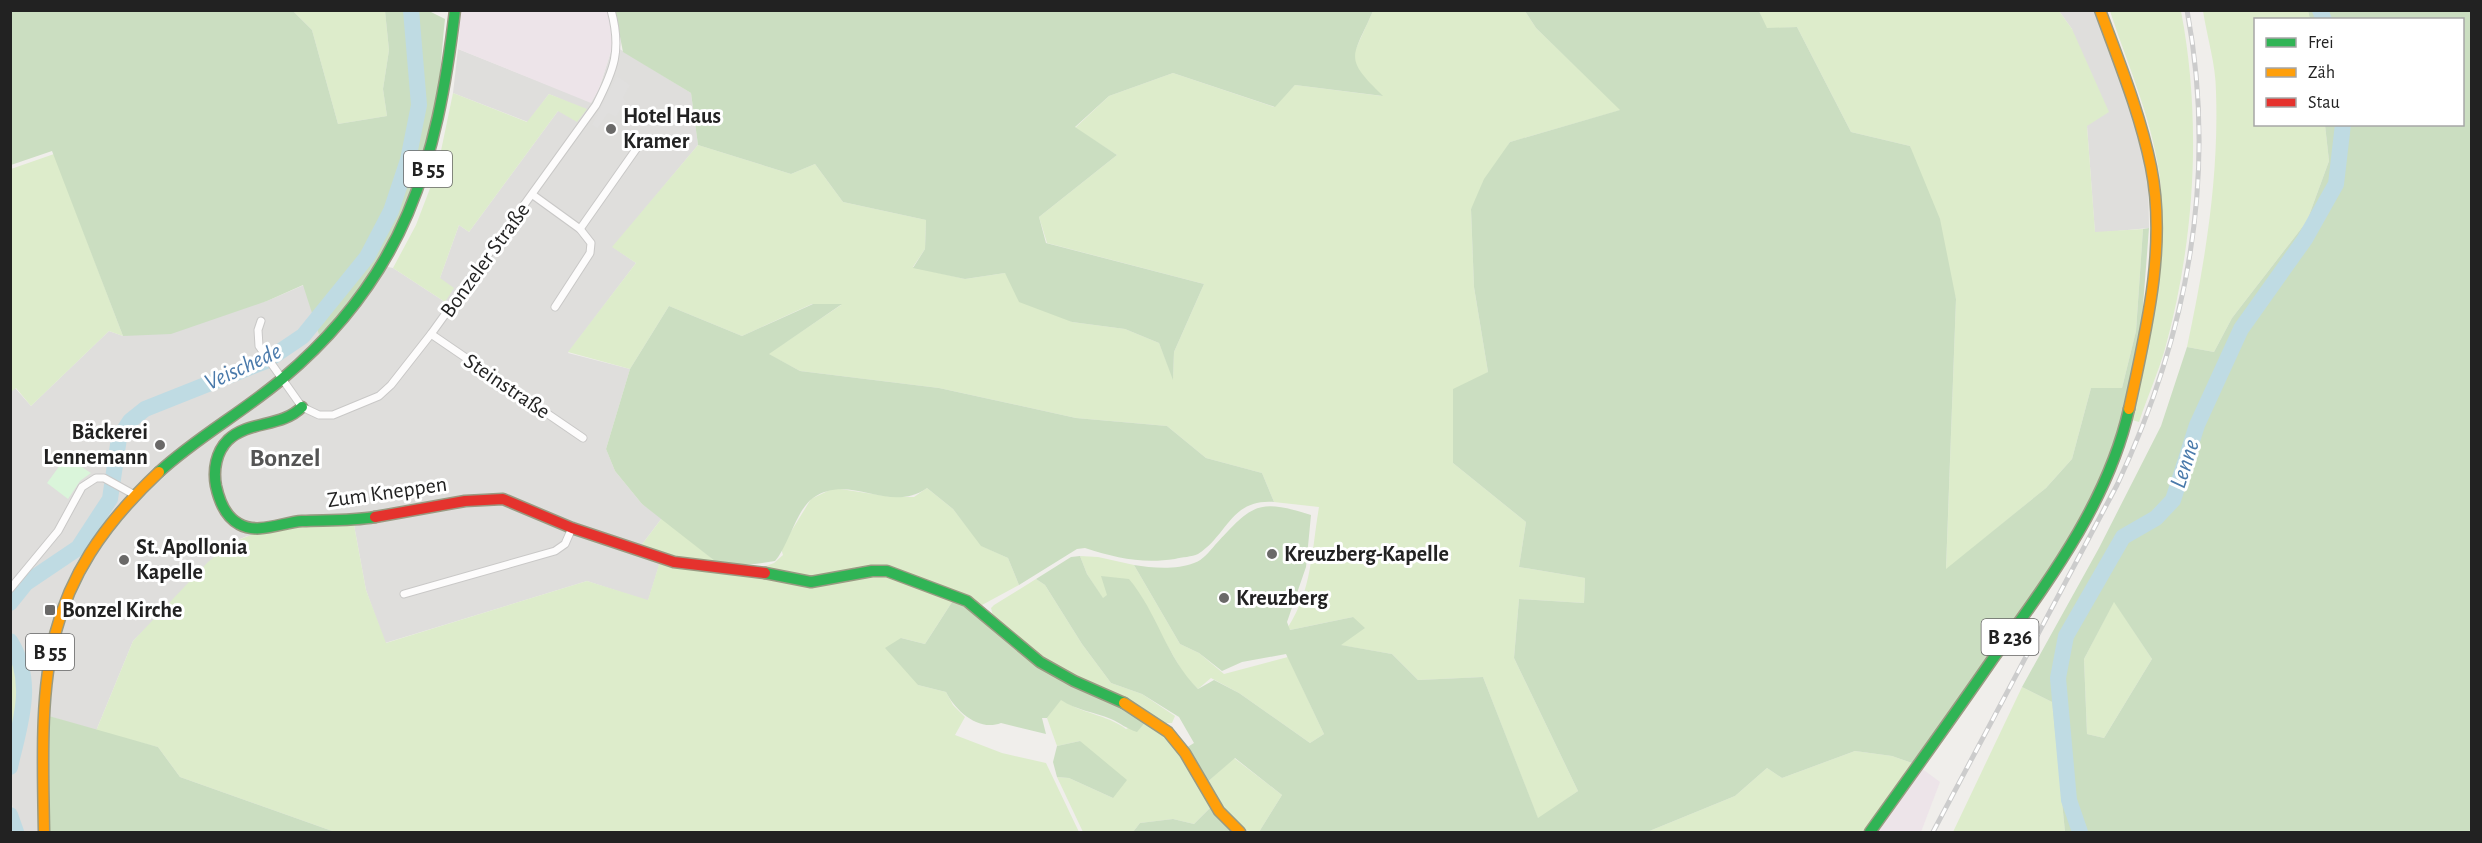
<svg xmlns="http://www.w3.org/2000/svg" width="2482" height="843" font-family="'Alegreya Sans',sans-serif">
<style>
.residential{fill:#dfdedc}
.industrial{fill:#ede4e9}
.grass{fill:#ddeccb}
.forest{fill:#cbdec1;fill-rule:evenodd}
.park{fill:#daf5da}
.parking{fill:#e0dfde}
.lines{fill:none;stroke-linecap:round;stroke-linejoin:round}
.river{stroke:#bfdbe3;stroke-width:16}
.street-casing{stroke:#c9c8c7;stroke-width:9}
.fast-casing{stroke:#999a82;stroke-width:13}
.slow-casing{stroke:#999a82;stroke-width:13}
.jam-casing{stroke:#999a82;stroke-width:13}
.street{stroke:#fdfcfc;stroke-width:7}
.fast{stroke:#30b455;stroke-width:10}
.slow{stroke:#ff9f0a;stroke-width:10}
.jam{stroke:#e5322d;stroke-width:10}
.rail-casing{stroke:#ccc;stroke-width:5}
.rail{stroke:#fff;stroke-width:3;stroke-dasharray:9;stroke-linecap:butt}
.poi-dot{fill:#6a6968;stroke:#fff;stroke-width:2}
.labels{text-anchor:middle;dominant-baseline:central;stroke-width:6;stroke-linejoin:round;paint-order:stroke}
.shield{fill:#fff;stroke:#646464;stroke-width:1.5}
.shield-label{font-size:21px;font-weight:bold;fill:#222}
.poi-label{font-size:22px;font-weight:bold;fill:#222;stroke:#fff;text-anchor:start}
.street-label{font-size:22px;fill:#222;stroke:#fff}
.water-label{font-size:24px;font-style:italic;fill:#4a7aab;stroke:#fff}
.quarter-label{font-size:26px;font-weight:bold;fill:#555;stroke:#fff}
</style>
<rect width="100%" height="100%" fill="#f0eeeb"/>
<g class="residential">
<polygon points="2059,11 2094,11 2135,119 2148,170 2149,228 2095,233 2087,126 2072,29"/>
<polygon points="613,45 691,93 698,145 613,247 636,263 568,353 630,369 606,449 615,471 642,504 662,518 637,551 661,559 648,601 587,581 385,643 366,590 354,525 247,536 233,542 133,641 96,731 39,713 40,832 16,832 11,797 10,758 20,720 21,669 10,654 10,392 15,388 31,406 109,331 123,336 267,301 304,285 319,335 378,265 393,268 445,302 440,278 459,225 469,232 558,111 586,110 549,94 528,122 453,93 458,49 591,102 599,89"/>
</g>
<g class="industrial">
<polygon points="461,11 608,11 612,25 613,45 599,89 591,103 458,49"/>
<polygon points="1921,768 1940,782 1921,832 1874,832"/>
</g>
<g class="grass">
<polygon points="293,11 385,11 389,50 383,89 387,116 338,124 312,30"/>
<path d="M1373,11H1525L1536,28L1621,110L1510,142L1471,209L1474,287L1488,372L1453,463L1526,522L1519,567L1585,578L1584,603L1519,599L1514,658L1578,791L1538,819L1483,677L1418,680L1392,654L1340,645L1353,617L1290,630L1288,627C1312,591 1312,548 1319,507L1274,502L1262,473L1206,458L1167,426L1076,418L939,388L800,371L768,354L841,305L812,304L742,336L669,306L630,369L568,352L636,263L612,247L698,145L791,174L815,164L843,202L926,220L925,249L913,267L965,279L1005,273L1072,322L1125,329L1159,343L1173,378L1174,352L1204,284L1047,243L1039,217L1117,155L1075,128L1109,96L1173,73L1274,107L1295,85L1382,96L1358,72L1353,55Z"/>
<polygon points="1759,11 2059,11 2072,29 2109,112 2087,126 2095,232 2143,229 2136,331 2122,388 2091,388 2072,459 2046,488 1946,570 1956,299 1910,146 1851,132 1797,27 1766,29"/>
<path d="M2110,11H2181C2202,121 2195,240 2165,349C2158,373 2147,398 2139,422L2132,420C2150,348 2170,246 2159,172C2151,117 2127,63 2110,11Z"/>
<path d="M2203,11H2308L2310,19L2256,20V124L2325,125L2329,161L2307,221L2232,318L2214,352L2187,347C2205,262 2219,179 2216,92C2216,65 2207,37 2203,11Z"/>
<polygon points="453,93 527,122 549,94 587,109 577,122 558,111 469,232 459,225 440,278 454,288 445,302 393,268 416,225 437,170"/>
<polygon points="54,154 123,336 109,331 31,406 16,388 11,392 11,169"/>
<polygon points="834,488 892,497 914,497 927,488 953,509 982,546 1008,558 1019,585 982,605 889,569 807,579 761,568 774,563 783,555 781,548 811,499"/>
<polygon points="662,518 720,565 821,585 883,575 954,599 925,644 901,638 918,685 946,692 953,705 965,717 955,735 1002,753 1046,763 1079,832 335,832 180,777 158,747 96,731 133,641 208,562 233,542 256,533 292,526 354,525 366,590 386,643 587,581 648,600 662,555 640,547"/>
<polygon points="1080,556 1098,557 1134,565 1180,644 1199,653 1224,674 1288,657 1324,734 1310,743 1239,693 1211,678 1198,689 1185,676 1163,638 1108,595 1103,599 1087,574"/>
<polygon points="1036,579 1045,585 1082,644 1111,683 1142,694 1175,716 1172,723 1163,723 1134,704 1053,666 993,616 991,608 994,605"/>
<polygon points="2114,601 2152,659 2104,738 2087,734 2084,659"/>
<polygon points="11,654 21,668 20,720 11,758"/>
<polygon points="2022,687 2052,702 2065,832 1953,832"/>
<path d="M1061,699C1081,714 1106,714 1126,729L1147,720C1177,743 1193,774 1212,806L1194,824L1173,819L1140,823L1133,832H1083L1057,777L1069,778L1113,798L1080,741L1057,746L1047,718Z"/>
<polygon points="1855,751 1892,756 1912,763 1863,832 1647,832 1735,796 1767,768 1782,778"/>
<path d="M1234,758L1282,795L1259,832C1227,832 1220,808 1205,784Z"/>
</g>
<g class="forest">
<path d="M10,11H293L312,30L338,124L387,116L383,89L389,50L385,11H429L445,19C441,55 440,93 432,129C415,204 379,284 319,335L303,285L267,301L171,334L123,336L52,151L11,165Z"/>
<path d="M615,11H1373C1352,59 1343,57 1383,96L1295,85L1275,107L1173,73L1109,96L1075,127L1117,155L1039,217L1046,243L1204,284L1174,352L1173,380L1159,343L1125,329L1072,322L1019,302L1005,273L965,279L913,268L925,249L926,220L843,202L815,164L791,174L698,145L691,93L623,52Z"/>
<path d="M1525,11H1759L1767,28L1797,27L1851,132L1910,146L1940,219L1956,299L1946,569L2046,488L2072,459L2091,388H2122L2136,331L2143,229L2149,228L2141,332L2120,424L2094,499L2041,585L1912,763L1892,756L1855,751L1782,778L1767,768L1735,796L1647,832H1259L1282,795L1235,758L1205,784L1186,748L1194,743L1179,717L1142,694L1111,683L1082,644L1045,585L1036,579L1071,557L1080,556L1087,574L1103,598L1107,595L1101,576L1129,579C1157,612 1166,657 1198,689L1214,680L1239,693L1310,743L1324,734L1286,654L1242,662L1222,671L1199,653L1180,644L1134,565C1152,568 1176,570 1194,563C1203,560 1209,552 1215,545C1252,505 1257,498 1311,515L1306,567L1287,622L1290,630L1353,617L1365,628L1341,645L1392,654L1418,680L1483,677L1538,818L1578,791L1514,658L1519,599L1584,603L1585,578L1519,567L1526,522L1453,463V389L1488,372L1474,287L1471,209L1484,179L1510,142L1620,110L1536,28Z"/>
<path d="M2308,11H2471V832H2065L2052,702L2022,687L2099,548L2161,426L2187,347L2214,352L2232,318L2307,221L2329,161L2325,125L2462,124V20L2310,19ZM2114,602L2152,659L2104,738L2087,734L2084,659Z"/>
<path d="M813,304H842L769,354L800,371L939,388L1076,418L1167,426L1206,458L1262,473L1274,502C1230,499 1228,535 1198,554C1192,557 1182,557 1175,559C1142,564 1116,558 1085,548L1077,549L1019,585L1008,558L981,546L953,509L927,488C889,515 850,472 813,498C796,510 788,547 775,561L755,564L720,565L642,504L615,471L606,449L630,369L669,306L742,336Z"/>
<path d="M954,599L1092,692L1147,720L1137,732C1127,729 1120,723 1111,719C1094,712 1076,710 1061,700L1047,718H1042L1046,734L1001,723C978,732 955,710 946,692L918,685L885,648L901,638L925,644Z"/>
<polygon points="49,716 158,747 180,777 335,832 50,832"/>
<polygon points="1080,741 1127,780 1113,798 1069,778 1057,777 1053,762 1057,746"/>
<polygon points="1212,806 1224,824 1236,832 1133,832 1140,823 1173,819 1194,824"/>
</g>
<polygon class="park" points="66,457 91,473 80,481 68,499 47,483"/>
<polygon class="parking" points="617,76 630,85 623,98 626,101 616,117 608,113 598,128 592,125"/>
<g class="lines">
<g class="river">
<polyline points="2320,10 2324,20"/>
<polyline points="10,603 26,583 78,548 110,499 119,438 130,421 145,409 266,361 303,336 367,257 391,211 408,160 419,105 411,10"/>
<path d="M10,641C36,682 20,723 10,767"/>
<polyline points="10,815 16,832"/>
<polyline points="2080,832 2069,800 2058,678 2066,636 2123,537 2156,518 2173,500 2197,425 2241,329 2305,239 2336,184 2343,124"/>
</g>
<defs>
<g id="street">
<polyline points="533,195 580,229 591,243 590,253 555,307"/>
<polyline points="580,229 639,145"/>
<path d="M261,321L258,330L259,346L302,407L319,415H333L379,396L391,385L431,334L596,105C614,70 622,50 611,10"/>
<polyline points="431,334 583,438"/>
<polyline points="10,589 58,531 82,487 96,478 104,478 133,494"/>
<polyline points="404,594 555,551 565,544 572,528"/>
</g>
<g id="fast">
<path d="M302,407C281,428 249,420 228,440C216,452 213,470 216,486C219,500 226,517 239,524C258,535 283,522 302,521C327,520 351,521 375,517"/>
<path d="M159,472C197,437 243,412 282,379C405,276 437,163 455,10"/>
<polyline points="765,573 811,582 872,571 887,571 967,601 1040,662 1074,681 1124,703"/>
<path d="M1870,832C1911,775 1952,718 1992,660C2047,583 2108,503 2129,409"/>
</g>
<g id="slow">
<path d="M2100,10C2119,62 2140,113 2151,167C2167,246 2146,331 2129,409"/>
<polyline points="1124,703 1168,732 1185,753 1219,811 1240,832"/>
<path d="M44,832C41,675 37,587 159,472"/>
</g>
<polyline id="jam" points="375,517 465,501 503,499 572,528 674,562 765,573"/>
</defs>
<use href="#street" class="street-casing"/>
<use href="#fast" class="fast-casing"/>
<use href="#slow" class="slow-casing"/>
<use href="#jam" class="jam-casing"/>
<use href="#street" class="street"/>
<use href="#fast" class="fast"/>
<use href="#slow" class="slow"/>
<use href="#jam" class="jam"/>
<defs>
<path id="rail" d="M1933,832L2117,485C2188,334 2218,176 2187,10"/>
</defs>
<use href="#rail" class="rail-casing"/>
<use href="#rail" class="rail"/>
</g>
<g class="poi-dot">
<circle cx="611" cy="129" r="6"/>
<circle cx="160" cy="445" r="6"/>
<circle cx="1272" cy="554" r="6"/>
<circle cx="124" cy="560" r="6"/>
<circle cx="1224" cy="598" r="6"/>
<rect x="44" y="604" width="12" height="12" rx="3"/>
</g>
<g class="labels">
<g class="shield">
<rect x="404" y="151" width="48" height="36" rx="4.5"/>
<rect x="1981.5" y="619" width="57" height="36" rx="4.5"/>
<rect x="26" y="634" width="48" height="36" rx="4.5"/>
</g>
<g class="shield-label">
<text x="428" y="169">B 55</text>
<text x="2010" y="637">B 236</text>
<text x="50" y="652">B 55</text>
</g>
<g class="poi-label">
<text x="623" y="116">Hotel Haus<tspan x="623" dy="25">Kramer</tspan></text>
<text x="148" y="432" text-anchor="end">Bäckerei<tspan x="148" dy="25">Lennemann</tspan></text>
<text x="136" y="547">St. Apollonia<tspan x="136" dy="25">Kapelle</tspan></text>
<text x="1284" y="554">Kreuzberg-Kapelle</text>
<text x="1236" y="598">Kreuzberg</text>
<text x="62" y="610">Bonzel Kirche</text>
</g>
<g class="street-label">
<text transform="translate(485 260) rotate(-54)">Bonzeler Straße</text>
<text transform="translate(507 386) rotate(34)">Steinstraße</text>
<text transform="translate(387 492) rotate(-8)">Zum Kneppen</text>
</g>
<g class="water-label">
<text transform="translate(243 367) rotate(-25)">Veischede</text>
<text transform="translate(2185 464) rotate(-72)">Lenne</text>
</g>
<g class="quarter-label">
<text x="285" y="458">Bonzel</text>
</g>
</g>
<rect width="2482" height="843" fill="none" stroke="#222222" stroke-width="24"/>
<rect x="2254" y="18" width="210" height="108" fill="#ffffff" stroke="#a7a7a7" stroke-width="1.5"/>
<rect x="2266" y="38" width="30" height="9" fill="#30b455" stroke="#a7a7a7" stroke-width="1.5"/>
<text x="2308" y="48" font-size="18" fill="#222222">Frei</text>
<rect x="2266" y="68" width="30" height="9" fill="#ff9f0a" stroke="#a7a7a7" stroke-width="1.5"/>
<text x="2308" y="78" font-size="18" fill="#222222">Zäh</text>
<rect x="2266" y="98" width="30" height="9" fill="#e5322d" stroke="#a7a7a7" stroke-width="1.5"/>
<text x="2308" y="108" font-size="18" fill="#222222">Stau</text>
</svg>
